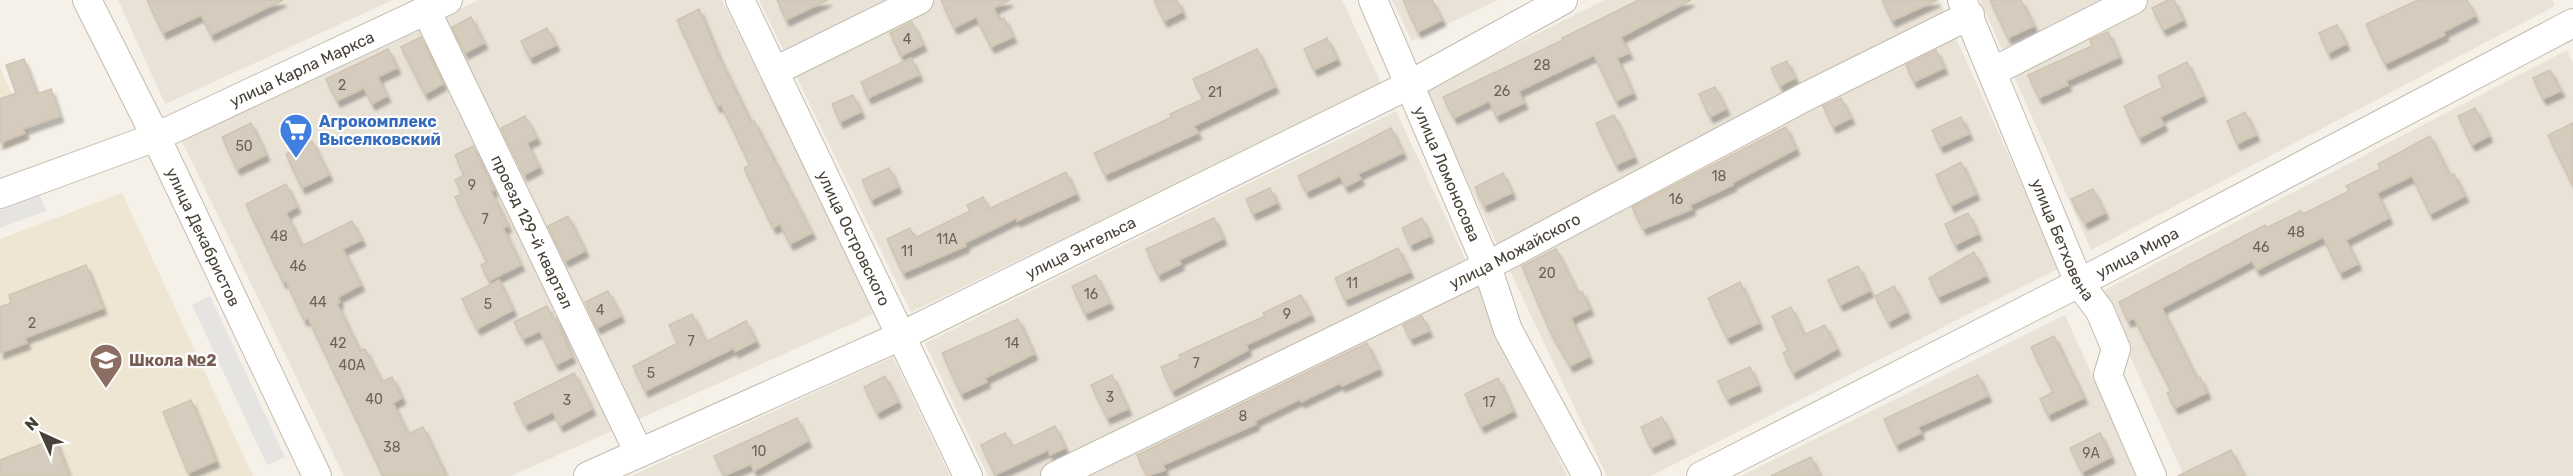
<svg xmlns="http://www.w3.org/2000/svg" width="2573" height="476" font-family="Rubik,sans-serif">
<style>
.residential{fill:#e9e2d7}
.education{fill:#eee5d3}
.parking{fill:#e6e4e0}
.building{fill:#d6ccbe;stroke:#d1c3b1;stroke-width:1.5;filter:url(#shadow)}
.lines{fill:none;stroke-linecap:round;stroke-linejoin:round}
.minor-casing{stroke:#c3bbae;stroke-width:30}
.minor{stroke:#fff;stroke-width:28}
.labels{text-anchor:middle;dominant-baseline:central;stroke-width:4.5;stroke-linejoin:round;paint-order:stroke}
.number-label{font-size:14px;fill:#6c6459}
.street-label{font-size:16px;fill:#484137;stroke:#fff}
.shop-label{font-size:16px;font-weight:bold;fill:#366cbe;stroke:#fff;text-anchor:start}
.education-label{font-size:16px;font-weight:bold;fill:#785e54;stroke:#fff;text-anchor:start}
</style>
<defs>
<filter id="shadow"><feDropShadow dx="3.5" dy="6" stdDeviation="1.5" flood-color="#0004"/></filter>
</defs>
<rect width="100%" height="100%" fill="#f5f1e9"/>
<g class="residential">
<polygon points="118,0 393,0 165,104"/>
<polygon points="479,0 722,0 878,312 511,476 344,476 180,137"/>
<polygon points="759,0 1342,0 1382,85 911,312"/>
<polygon points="1392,0 1498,0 1412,41"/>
<polygon points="1605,0 1939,0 2059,268 1651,476 1607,476 1424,90"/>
<polygon points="1980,0 2552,0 2555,6 2091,250"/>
<polygon points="2567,50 2573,64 2573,476 2184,476 2101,292"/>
<polygon points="1396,111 1567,476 988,476 925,343"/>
<polygon points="2065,315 2138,476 1741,476"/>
<polygon points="893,357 950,476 631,476"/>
</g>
<g class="education">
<polygon points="0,67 31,139 0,151"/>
<polygon points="122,193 253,476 0,476 0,239"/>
</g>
<g class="parking">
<polygon points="40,195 46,211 0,228 0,210"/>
<polygon points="210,296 285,457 267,465 192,305"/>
</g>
<g class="building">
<polygon points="147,0 283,0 211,35 201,15 163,33"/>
<polygon points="777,0 828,0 786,20"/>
<polygon points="941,0 1010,0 994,8 999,20 1004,18 1013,37 991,47 976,17 954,28"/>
<polygon points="1154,0 1177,0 1182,12 1164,21"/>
<polygon points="1403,0 1432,0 1442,20 1418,32"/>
<polygon points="1639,0 1691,0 1621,37 1629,53 1617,58 1633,93 1616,101 1594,55 1519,91 1524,103 1496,116 1489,101 1454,118 1443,97 1563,40 1562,38"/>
<polygon points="1882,0 1937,0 1892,21"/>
<polygon points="1990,0 2021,0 2034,26 2008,38"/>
<polygon points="2168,0 2174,0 2183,20 2163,30 2152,8"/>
<polygon points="2418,0 2467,0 2475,16 2443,32 2445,35 2385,64 2366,24"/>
<polygon points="699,9 719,57 751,122 754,121 812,233 790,244 780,224 773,228 761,203 744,168 750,165 721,105 717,106 677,20"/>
<polygon points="471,17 484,43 465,53 452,27"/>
<polygon points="912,22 923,45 901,56 890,33"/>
<polygon points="2337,25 2346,44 2328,53 2319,33"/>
<polygon points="547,28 556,45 530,58 521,41"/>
<polygon points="2108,32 2119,57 2066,81 2068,85 2039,98 2028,75 2092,46 2090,40"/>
<polygon points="421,37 443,84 425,94 401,47"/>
<polygon points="1327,38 1337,59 1314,70 1304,49"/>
<polygon points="388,49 397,68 378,77 387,96 372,104 364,88 337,101 326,79"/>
<polygon points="1257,49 1275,87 1194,126 1198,133 1105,175 1094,153 1172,117 1170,114 1203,99 1193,79"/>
<polygon points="1936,50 1944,68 1914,82 1906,65"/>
<polygon points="911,58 919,75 868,98 861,82"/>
<polygon points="24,59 37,94 51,89 60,116 23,129 25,133 0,143 0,99 16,93 6,65"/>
<polygon points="1787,61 1795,78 1780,86 1771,68"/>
<polygon points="2187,62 2203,96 2160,117 2164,125 2139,138 2124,106 2163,87 2158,76"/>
<polygon points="2550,70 2561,91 2543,99 2533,78"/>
<polygon points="1715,87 1726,109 1710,117 1699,94"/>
<polygon points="853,95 861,112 840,122 832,104"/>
<polygon points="1841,98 1851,118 1833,127 1823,106"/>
<polygon points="2475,108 2489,136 2472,145 2458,116"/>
<polygon points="2245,112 2256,135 2237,144 2227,121"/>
<polygon points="1614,115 1634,157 1616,165 1596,123"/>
<polygon points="525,116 537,138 527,143 539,167 524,175 501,128"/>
<polygon points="1961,117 1969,134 1940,147 1932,130"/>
<polygon points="251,123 266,155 237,169 222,137"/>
<polygon points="2573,123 2573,186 2548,135"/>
<polygon points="1786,127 1796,149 1732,183 1733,185 1690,205 1692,209 1643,229 1632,207"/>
<polygon points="1391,128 1403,153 1358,174 1361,179 1345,187 1340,176 1306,192 1298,176"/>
<polygon points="2430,136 2450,176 2454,174 2465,196 2430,214 2412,176 2377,193 2389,218 2346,240 2358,264 2340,273 2323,237 2257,270 2252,261 2162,308 2197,379 2200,377 2207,393 2175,408 2167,393 2171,391 2134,318 2128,321 2119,302 2265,225 2266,228 2301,211 2303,214 2349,191 2346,186 2380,169 2378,164"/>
<polygon points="312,141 329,175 302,188 286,154"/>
<polygon points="473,146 494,190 491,191 508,226 503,228 521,265 489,281 481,265 487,262 455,197 462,194 455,180 464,175 455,155"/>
<polygon points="1961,162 1976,194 1951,206 1936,175"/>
<polygon points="889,168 898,187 871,200 862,180"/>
<polygon points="1066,172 1076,194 1017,221 1016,218 965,243 966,246 903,273 887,239 910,228 915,238 970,211 967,205 983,197 989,209"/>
<polygon points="1503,173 1512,193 1484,206 1475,187"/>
<polygon points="286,184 297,207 286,213 302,246 352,221 362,240 343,249 361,285 338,297 340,302 337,304 360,351 365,349 382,382 392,377 402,398 393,403 408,434 423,427 446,476 383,476 308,318 304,320 286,281 283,282 246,204"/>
<polygon points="1270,188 1277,203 1253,214 1246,199"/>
<polygon points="2093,189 2105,213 2085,223 2071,199"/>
<polygon points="1968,213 1978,234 1955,245 1945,224"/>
<polygon points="568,216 585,251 565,261 548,226"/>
<polygon points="1214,218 1223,239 1179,260 1181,264 1158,275 1146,249"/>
<polygon points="1422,218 1430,236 1410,245 1402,228"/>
<polygon points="1398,248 1410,272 1345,300 1335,278"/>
<polygon points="1556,249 1578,293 1582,291 1590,309 1571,318 1589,357 1570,366 1549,329 1522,266"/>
<polygon points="1974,252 1986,276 1938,297 1929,278"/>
<polygon points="86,265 103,308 25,338 27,343 0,353 0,307 11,303 9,295"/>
<polygon points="1858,266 1870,291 1840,305 1828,280"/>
<polygon points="1096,275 1110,303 1085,314 1072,286"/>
<polygon points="499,280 513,310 477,329 462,299"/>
<polygon points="1740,282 1759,323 1727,338 1708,298"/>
<polygon points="1894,286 1907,312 1888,322 1875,296"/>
<polygon points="608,291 621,316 597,328 585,302"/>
<polygon points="1301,295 1311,315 1246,345 1248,350 1172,391 1161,367 1180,359 1179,355 1265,316 1263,313"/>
<polygon points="547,306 553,319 556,318 572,357 556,365 540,331 523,339 514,322"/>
<polygon points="1791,307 1804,335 1825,325 1837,349 1793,373 1783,353 1788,350 1772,316"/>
<polygon points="692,314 706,342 746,321 756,341 735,352 734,348 645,391 633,366 678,343 669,325"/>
<polygon points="1422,316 1429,331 1410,339 1403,325"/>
<polygon points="1018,319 1034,354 985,378 987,382 961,394 942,353"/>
<polygon points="2054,336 2084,398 2048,415 2040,399 2053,392 2031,347"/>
<polygon points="1367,343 1379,369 1342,386 1340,383 1301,402 1300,399 1255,421 1256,424 1163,465 1165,470 1147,476 1137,455"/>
<polygon points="1750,367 1758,385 1727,399 1718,381"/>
<polygon points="574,373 592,409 560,426 553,412 525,425 514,403"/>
<polygon points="1112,375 1128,409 1107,418 1091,385"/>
<polygon points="1978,375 1988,396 1918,427 1921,433 1896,445 1884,419"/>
<polygon points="885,376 898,402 877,413 864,387"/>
<polygon points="1498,378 1513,411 1481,427 1465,394"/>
<polygon points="191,400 216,461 188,473 163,412"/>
<polygon points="1662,417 1672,438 1651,448 1641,427"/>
<polygon points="797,418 808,441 754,471 751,464 724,476 714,456"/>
<polygon points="1055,426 1065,448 1050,455 1048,450 995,475 981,445 1005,433 1012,447"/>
<polygon points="2100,433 2111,457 2082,472 2070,448"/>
<polygon points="55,439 69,476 0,476 0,460"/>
<polygon points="2231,450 2244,476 2178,476"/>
<polygon points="1811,457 1820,476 1771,476"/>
</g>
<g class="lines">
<defs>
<g id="minor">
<path id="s1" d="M87,0L156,137L317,476"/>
<path id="s2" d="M740,0L968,476"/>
<path id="s3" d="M1373,0L1487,266L1508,330L1587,476"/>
<path id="s4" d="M1962,0L2079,283L2100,311L2116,349L2108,375L2152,476"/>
<path id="s5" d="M426,10L639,453"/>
<polyline points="775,71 919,0"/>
<polyline points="1992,72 2133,0"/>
<path id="s6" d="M0,194L156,137L448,0"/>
<path id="s7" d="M588,476L903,335L1411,84L1563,0"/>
<path id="s8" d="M1055,476L1487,266L1805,97L1970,15"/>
<path id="s9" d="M1701,476L2079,283L2573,23"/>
</g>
</defs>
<use href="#minor" class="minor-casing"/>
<use href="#minor" class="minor"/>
</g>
<defs>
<symbol id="supermarket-pin" viewBox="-11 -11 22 30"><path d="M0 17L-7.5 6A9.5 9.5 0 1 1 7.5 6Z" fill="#3f7fe0" stroke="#fff"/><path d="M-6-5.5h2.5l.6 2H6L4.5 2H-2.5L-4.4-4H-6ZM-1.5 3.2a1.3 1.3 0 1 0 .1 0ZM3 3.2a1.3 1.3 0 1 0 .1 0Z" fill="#fff"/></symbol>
<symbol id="school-pin" viewBox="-11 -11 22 30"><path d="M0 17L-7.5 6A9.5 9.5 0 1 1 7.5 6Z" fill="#8d6e63" stroke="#fff"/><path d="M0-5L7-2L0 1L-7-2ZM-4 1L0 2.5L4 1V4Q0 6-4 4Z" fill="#fff"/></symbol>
</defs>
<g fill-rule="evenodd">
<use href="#supermarket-pin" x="277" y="111" width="38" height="52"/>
<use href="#school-pin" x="87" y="341" width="38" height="52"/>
</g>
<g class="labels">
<g class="number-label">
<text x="907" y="39">4</text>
<text x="1542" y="65">28</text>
<text x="342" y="85">2</text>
<text x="1502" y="91">26</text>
<text x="1215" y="92">21</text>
<text x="244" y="146">50</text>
<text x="1719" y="176">18</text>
<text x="472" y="185">9</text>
<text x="1676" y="199">16</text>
<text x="485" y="219">7</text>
<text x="2296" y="232">48</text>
<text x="279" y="236">48</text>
<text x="947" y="239">11А</text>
<text x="2261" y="247">46</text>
<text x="907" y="251">11</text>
<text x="298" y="266">46</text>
<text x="1547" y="273">20</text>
<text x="1352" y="283">11</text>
<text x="1091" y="294">16</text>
<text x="318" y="302">44</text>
<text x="488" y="304">5</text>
<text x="600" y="310">4</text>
<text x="1287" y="314">9</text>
<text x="32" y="323">2</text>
<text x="691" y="341">7</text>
<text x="338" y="343">42</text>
<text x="1012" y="343">14</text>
<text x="1196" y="363">7</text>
<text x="352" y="365">40А</text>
<text x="651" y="373">5</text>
<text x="1110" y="397">3</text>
<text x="374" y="399">40</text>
<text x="567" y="400">3</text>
<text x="1489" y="402">17</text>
<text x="1243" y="416">8</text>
<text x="392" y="447">38</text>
<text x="759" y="451">10</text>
<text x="2091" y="453">9А</text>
</g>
<g class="street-label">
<text stroke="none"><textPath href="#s6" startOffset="327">улица Карла Маркса</textPath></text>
<text stroke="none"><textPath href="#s3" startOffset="189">улица Ломоносова</textPath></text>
<text stroke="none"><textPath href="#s5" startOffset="246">проезд 129-й квартал</textPath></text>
<text stroke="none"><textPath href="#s1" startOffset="264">улица Декабристов</textPath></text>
<text stroke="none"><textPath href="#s2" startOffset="264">улица Островского</textPath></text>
<text stroke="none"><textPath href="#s4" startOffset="260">улица Бетховена</textPath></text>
<text stroke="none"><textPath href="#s7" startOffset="543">улица Энгельса</textPath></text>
<text stroke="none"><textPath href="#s8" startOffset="512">улица Можайского</textPath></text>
<text stroke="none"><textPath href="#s9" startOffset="490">улица Мира</textPath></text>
</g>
<g class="shop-label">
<text x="319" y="121">Агрокомплекс<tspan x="319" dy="18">Выселковский</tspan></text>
</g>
<g class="education-label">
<text x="129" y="360">Школа №2</text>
</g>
</g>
<g transform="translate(42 434) rotate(315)" stroke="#ffffff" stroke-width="4.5" paint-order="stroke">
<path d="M0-4.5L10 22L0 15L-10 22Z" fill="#484137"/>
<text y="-9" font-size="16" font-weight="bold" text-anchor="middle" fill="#484137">N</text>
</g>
</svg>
